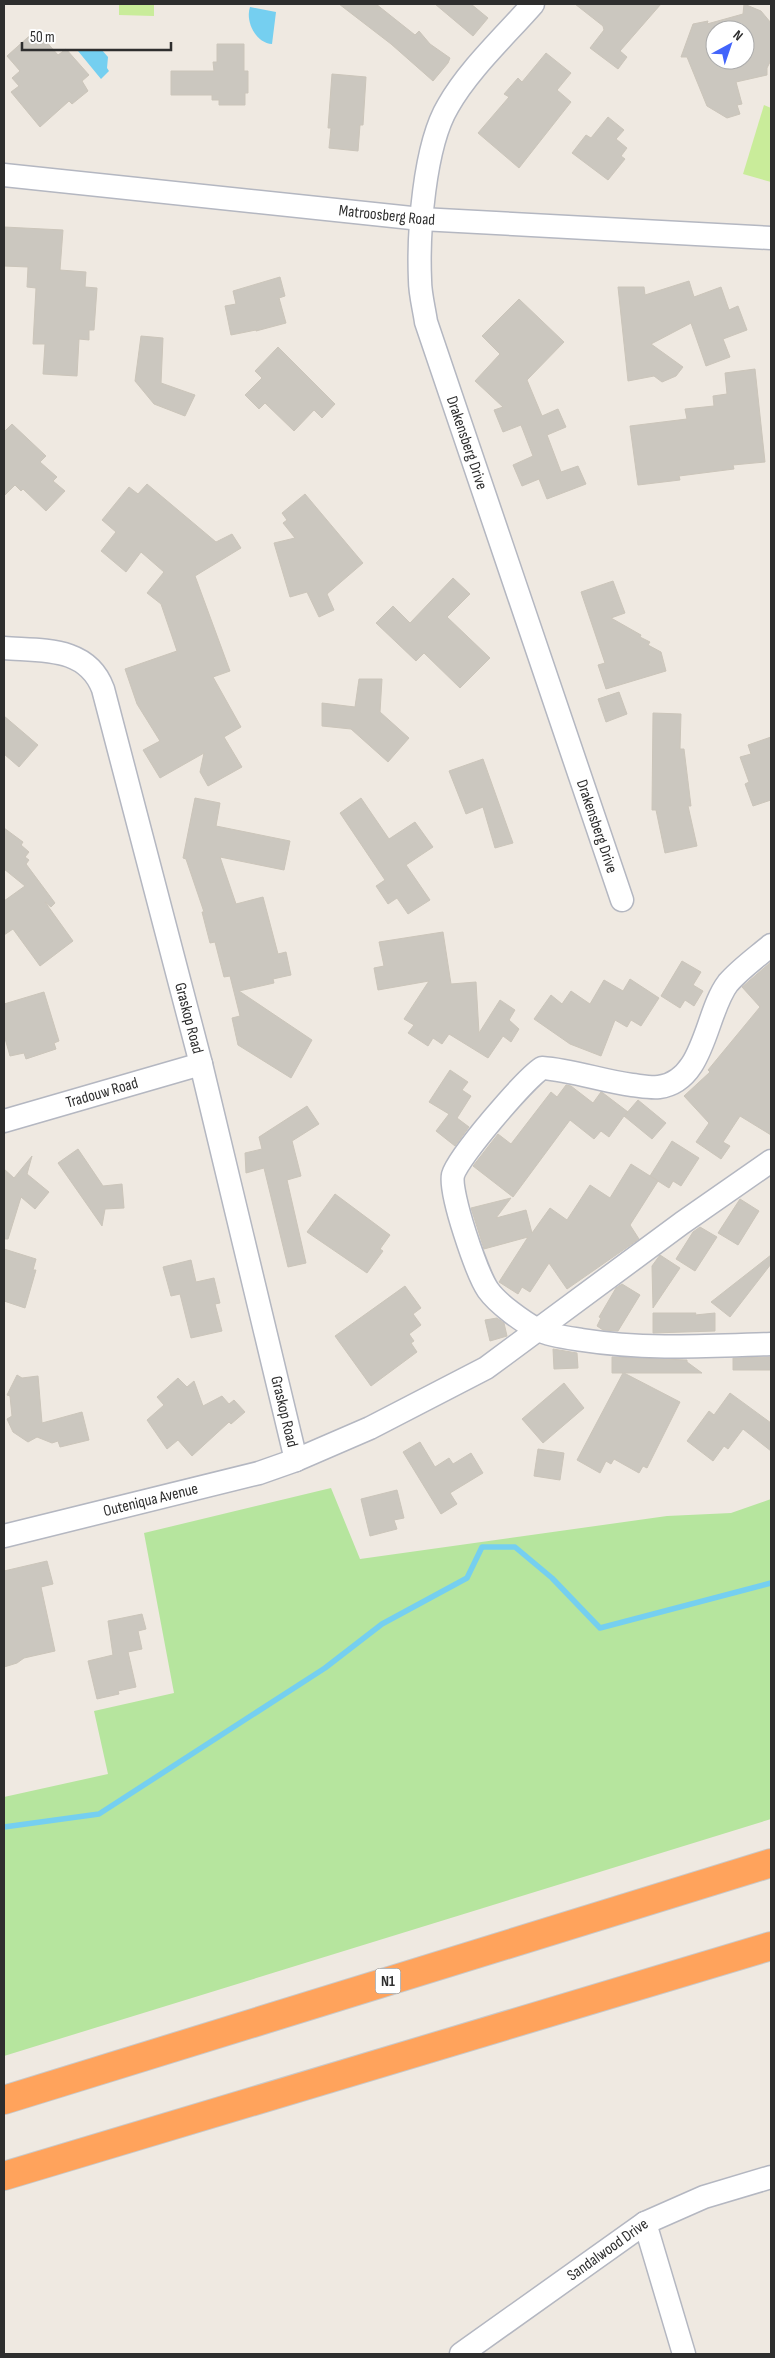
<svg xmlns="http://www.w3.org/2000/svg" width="775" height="2358" font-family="'Sofia Sans Condensed',sans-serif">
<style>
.green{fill:#b6e59e}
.pitch{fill:#c9ec9a}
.water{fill:#75cff0}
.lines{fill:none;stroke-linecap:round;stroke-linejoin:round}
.stream{stroke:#75cff0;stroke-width:5.5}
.building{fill:#cbc7bf;stroke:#cbc5ba;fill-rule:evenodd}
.minor-casing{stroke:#b4b7c1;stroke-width:25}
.highway-casing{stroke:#c9c9c9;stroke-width:30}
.minor{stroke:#fff;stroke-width:22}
.highway{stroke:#ffa35c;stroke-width:28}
.labels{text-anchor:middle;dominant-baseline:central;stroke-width:4.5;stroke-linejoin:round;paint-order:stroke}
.shield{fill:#fff;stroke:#6d6d6d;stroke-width:1}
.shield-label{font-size:15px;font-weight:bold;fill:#2e2e2e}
.street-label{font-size:16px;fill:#2e2e2e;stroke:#fff}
</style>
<rect width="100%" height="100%" fill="#efe9e1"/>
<polygon class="green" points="331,1488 360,1559 667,1516 731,1513 771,1499 771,1819 4,2056 4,1797 108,1774 94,1711 174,1693 144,1533"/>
<g class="pitch">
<polygon points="119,4 154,4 154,16 119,15"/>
<polygon points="764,105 771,108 771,182 743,174"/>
</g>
<g class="water">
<path d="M250,7L276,12L272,44C256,43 245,22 250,7Z"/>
<polygon points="101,49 108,57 107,68 109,71 101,79 78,51"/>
</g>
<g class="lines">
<polyline class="stream" points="4,1827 99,1814 325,1668 382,1624 467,1578 482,1547 515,1547 552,1578 600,1628 771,1583"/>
</g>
<g class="building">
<polygon points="339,4 376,4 415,35 419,31 430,44 450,58 448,63 433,81 391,44"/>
<polygon points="435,4 471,4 488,18 473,36"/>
<polygon points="575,4 661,4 620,51 627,57 618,69 590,48 604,30 603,26"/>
<path d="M744,4L761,11L771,23V60L767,68V75L736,82L742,104L737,105L740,114L727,118L707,106L687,57H681L693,24L708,21L707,24L743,14ZM715,30H745V60H715Z"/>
<polygon points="36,30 58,55 66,49 89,75 82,81 88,91 72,104 69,101 40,127 11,92 19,86 12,78 20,71 7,56"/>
<polygon points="217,44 244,44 244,71 248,71 248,93 245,93 245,105 219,105 219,100 212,100 212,95 171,95 171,71 214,71 213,62 217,62"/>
<polygon points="546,53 571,73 557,90 571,102 519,168 478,133 509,97 504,94 518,78 522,82"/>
<polygon points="332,74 366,77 363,125 360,125 358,151 329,148 331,128 328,128"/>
<polygon points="608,117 624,130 616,139 627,148 621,156 625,159 608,180 572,153 586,135 591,138"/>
<polygon points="4,227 63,230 60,270 86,272 85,287 97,288 94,330 89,330 89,340 79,339 77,376 43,374 45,344 33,344 36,288 27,287 28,267 4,266"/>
<polygon points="280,277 285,296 279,298 286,323 256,331 256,330 231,335 225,306 236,304 233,291"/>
<polygon points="689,281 694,297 721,287 729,310 738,306 747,330 723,339 730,357 706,366 691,323 651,344 683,367 676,376 662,382 654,376 628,381 618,287 644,287 645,295"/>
<polygon points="519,299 564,342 527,380 542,416 558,409 566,427 547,435 561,472 578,466 586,484 547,499 539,479 522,486 513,465 533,456 521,425 503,432 494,410 503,407 475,381 500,354 482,336"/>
<polygon points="141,336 163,338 161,383 195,395 185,416 154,404 135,381"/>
<polygon points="278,347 335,404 322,418 314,410 294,431 265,403 259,409 245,395 262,378 255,371"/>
<polygon points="755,369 765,462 733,465 734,469 679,476 680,480 638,485 630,426 687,419 685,409 714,406 713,396 727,394 725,373"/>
<polygon points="12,424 46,456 40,462 57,477 53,481 65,491 46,511 23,489 21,491 15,485 4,496 4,432"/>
<polygon points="147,484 216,542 232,534 241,548 195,576 230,671 213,677 241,727 224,737 242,767 208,786 200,772 204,753 160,778 143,750 160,741 137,704 125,669 177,651 161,604 147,593 164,572 141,552 126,572 101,551 116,532 102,520 129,487 138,494"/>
<polygon points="305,494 363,563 327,594 334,610 319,617 307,592 290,597 274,543 295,538 283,523 287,520 282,513"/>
<polygon points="453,578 470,594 447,617 490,658 460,688 424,653 416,661 376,623 393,606 410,623"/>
<polygon points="613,581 625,613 611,618 641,635 640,637 650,642 648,645 661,652 666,671 606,689 598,665 605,663 581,592"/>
<polygon points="359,679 382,679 380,712 409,738 388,762 351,729 322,726 322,703 355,707"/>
<polygon points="619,692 627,714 606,722 598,699"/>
<polygon points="653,713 681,714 680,749 684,749 691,806 688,806 697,846 665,853 656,810 652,810"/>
<polygon points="4,716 38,745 19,767 4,754"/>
<polygon points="771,737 771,800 753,806 745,784 749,782 740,757 751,754 748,745"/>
<polygon points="483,759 513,843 495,848 483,807 466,814 449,771"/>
<polygon points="195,798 220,803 216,826 290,841 284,870 220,857 236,904 263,897 278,954 286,952 291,975 273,979 274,983 239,991 312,1040 291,1078 238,1045 232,1018 240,1016 230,976 224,977 215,942 210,943 202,912 204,912 186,859 183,858"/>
<polygon points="361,798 389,839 415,822 433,847 406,865 430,900 408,914 397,898 388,904 376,886 385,880 340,813"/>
<polygon points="4,828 23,842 21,845 29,852 25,857 29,860 26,864 55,903 51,907 45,902 73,941 40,966 13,929 4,935 4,901 25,886 4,869"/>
<polygon points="443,932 451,984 476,982 479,1033 500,1000 515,1010 509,1020 519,1029 511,1042 503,1036 488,1058 449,1034 442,1044 433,1038 428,1046 408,1033 414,1025 404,1019 429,981 378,990 374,968 384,966 379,942"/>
<polygon points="682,961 701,972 693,985 703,991 694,1006 685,1000 680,1008 661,996"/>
<polygon points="771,962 771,1135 740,1116 723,1142 730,1146 721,1159 696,1142 709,1123 684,1096 710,1072 708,1070 760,1007 742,987"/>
<polygon points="630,979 659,998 641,1026 631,1020 627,1027 615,1020 601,1056 570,1044 534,1019 551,995 562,1004 571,991 590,1004 604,980 623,991"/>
<polygon points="44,992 59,1041 54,1043 56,1049 26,1059 24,1053 10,1056 4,1035 4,1004"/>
<polygon points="450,1070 468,1082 462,1090 471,1096 457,1118 469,1127 455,1146 436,1131 449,1114 429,1102"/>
<polygon points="566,1085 571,1086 593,1103 601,1092 603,1093 628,1112 625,1115 638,1100 666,1123 652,1139 624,1116 609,1137 601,1131 594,1139 570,1120 513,1197 473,1166 498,1134 511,1144 551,1092 557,1097"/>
<polygon points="307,1106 319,1124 292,1141 301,1176 287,1180 306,1263 288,1267 264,1168 246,1173 245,1153 262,1149 259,1137"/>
<polygon points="672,1141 699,1158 681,1186 673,1181 669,1188 650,1176"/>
<polygon points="78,1149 103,1186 122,1184 124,1208 105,1209 102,1226 58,1163"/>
<polygon points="32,1156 27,1174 49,1192 35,1209 21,1197 8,1239 4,1239 4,1169 14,1178"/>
<polygon points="631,1164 658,1181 630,1225 639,1239 567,1289 549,1263 530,1292 522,1287 518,1294 499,1282 528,1237 484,1249 471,1208 511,1198 496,1218 526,1210 532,1233 550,1208 567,1220 590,1185 610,1198"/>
<polygon points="335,1194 390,1235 380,1249 383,1251 367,1273 307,1232"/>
<polygon points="740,1199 759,1211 738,1245 718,1233"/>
<polygon points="700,1227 717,1237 695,1271 676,1259 693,1232"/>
<polygon points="4,1249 36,1259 33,1270 36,1270 25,1308 4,1301"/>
<polygon points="660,1255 680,1268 653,1308 652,1266"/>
<polygon points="771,1255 771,1264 730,1317 711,1302"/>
<polygon points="191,1260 196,1282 214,1278 220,1303 215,1304 222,1331 191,1338 180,1294 171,1296 163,1267"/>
<polygon points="622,1284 640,1295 618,1331 603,1330 597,1326 601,1318 599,1317 616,1288"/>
<polygon points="405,1286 421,1308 413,1314 421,1325 409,1334 414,1341 411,1343 417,1352 371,1386 335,1336"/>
<polygon points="653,1313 696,1313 695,1315 715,1313 715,1331 653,1333"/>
<polygon points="497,1318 504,1323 507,1336 490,1341 485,1320"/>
<polygon points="553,1349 577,1353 578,1368 554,1369"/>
<polygon points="612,1357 687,1360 687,1362 702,1373 624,1373 680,1402 647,1468 643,1466 639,1473 614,1459 611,1464 606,1461 600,1473 577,1460 623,1373 612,1373"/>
<polygon points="771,1357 771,1370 733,1370 733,1358"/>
<polygon points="17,1375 22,1378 38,1376 42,1423 82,1412 89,1440 60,1447 58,1441 52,1443 37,1437 28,1442 13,1432 7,1419 12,1416 10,1396 7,1395"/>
<polygon points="178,1378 187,1387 194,1381 203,1406 222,1396 229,1404 234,1400 245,1412 231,1424 229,1422 192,1456 178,1440 167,1449 147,1420 164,1405 157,1397"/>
<polygon points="564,1383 584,1408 543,1443 522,1419"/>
<polygon points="730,1393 771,1423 771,1451 743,1429 728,1449 724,1446 713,1461 687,1441 709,1411 714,1415"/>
<polygon points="420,1442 435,1467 449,1458 453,1464 471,1453 483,1473 450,1493 457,1504 441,1514 403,1452"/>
<polygon points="538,1449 564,1453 560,1480 534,1476"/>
<polygon points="397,1490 404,1518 394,1520 397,1529 370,1536 361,1499"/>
<polygon points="47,1561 53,1584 41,1587 55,1651 24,1658 17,1663 4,1667 4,1571"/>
<polygon points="142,1614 146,1629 138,1631 142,1649 128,1652 136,1687 118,1691 119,1694 97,1699 88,1661 113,1655 108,1621"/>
</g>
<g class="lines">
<defs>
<g id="minor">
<path id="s1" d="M533,4C505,36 469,69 448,106C424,146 418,234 420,280C420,294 424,308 426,322L622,900"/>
<path id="s2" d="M4,175L421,219L771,238"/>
<path id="s3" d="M4,648C42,651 87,646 103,689L201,1064L296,1460"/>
<path d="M771,945C757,957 740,969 728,983C705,1013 705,1081 659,1087C651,1088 641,1086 632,1085C602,1081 572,1070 542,1068C525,1079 458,1157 453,1175C449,1193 477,1274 488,1290C498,1304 523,1322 538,1330C551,1336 569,1338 582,1340C645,1350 708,1346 771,1344"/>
<path id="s4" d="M4,1121L201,1064"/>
<path id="s5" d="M4,1536L259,1473L296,1460L370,1428L486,1368L682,1223L771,1161"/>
<polyline points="645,2223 684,2354"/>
<path id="s6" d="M461,2354L645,2223L704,2197L771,2177"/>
</g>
<g id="highway">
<polyline points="4,2100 771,1863"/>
<polyline points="4,2176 771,1946"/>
</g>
</defs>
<use href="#minor" class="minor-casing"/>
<use href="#highway" class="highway-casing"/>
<use href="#minor" class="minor"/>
<use href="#highway" class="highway"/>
</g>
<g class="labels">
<rect class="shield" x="375.5" y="1968.5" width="25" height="25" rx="4"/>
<g class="shield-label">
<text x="388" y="1981">N1</text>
</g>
<g class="street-label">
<text stroke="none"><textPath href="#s2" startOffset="385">Matroosberg Road</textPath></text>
<text stroke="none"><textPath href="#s1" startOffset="481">Drakensberg Drive</textPath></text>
<text stroke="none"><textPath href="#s1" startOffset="886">Drakensberg Drive</textPath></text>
<text stroke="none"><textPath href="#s3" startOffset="455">Graskop Road</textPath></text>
<text stroke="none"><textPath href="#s4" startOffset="102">Tradouw Road</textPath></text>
<text stroke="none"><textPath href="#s3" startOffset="860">Graskop Road</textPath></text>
<text stroke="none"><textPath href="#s5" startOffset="151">Outeniqua Avenue</textPath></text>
<text stroke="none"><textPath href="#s6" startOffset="180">Sandalwood Drive</textPath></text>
</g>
</g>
<rect width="775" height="2358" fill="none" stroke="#2e2e2e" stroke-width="10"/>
<g transform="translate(730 45) rotate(40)"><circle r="24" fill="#ffffff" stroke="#ababab"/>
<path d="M0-4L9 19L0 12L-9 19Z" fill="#4264fb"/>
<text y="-8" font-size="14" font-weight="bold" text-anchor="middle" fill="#2e2e2e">N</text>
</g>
<path d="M22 42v8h149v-8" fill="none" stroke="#2e2e2e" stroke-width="2.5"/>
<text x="30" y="42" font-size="15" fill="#2e2e2e" stroke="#ffffff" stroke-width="4" paint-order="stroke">50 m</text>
</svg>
